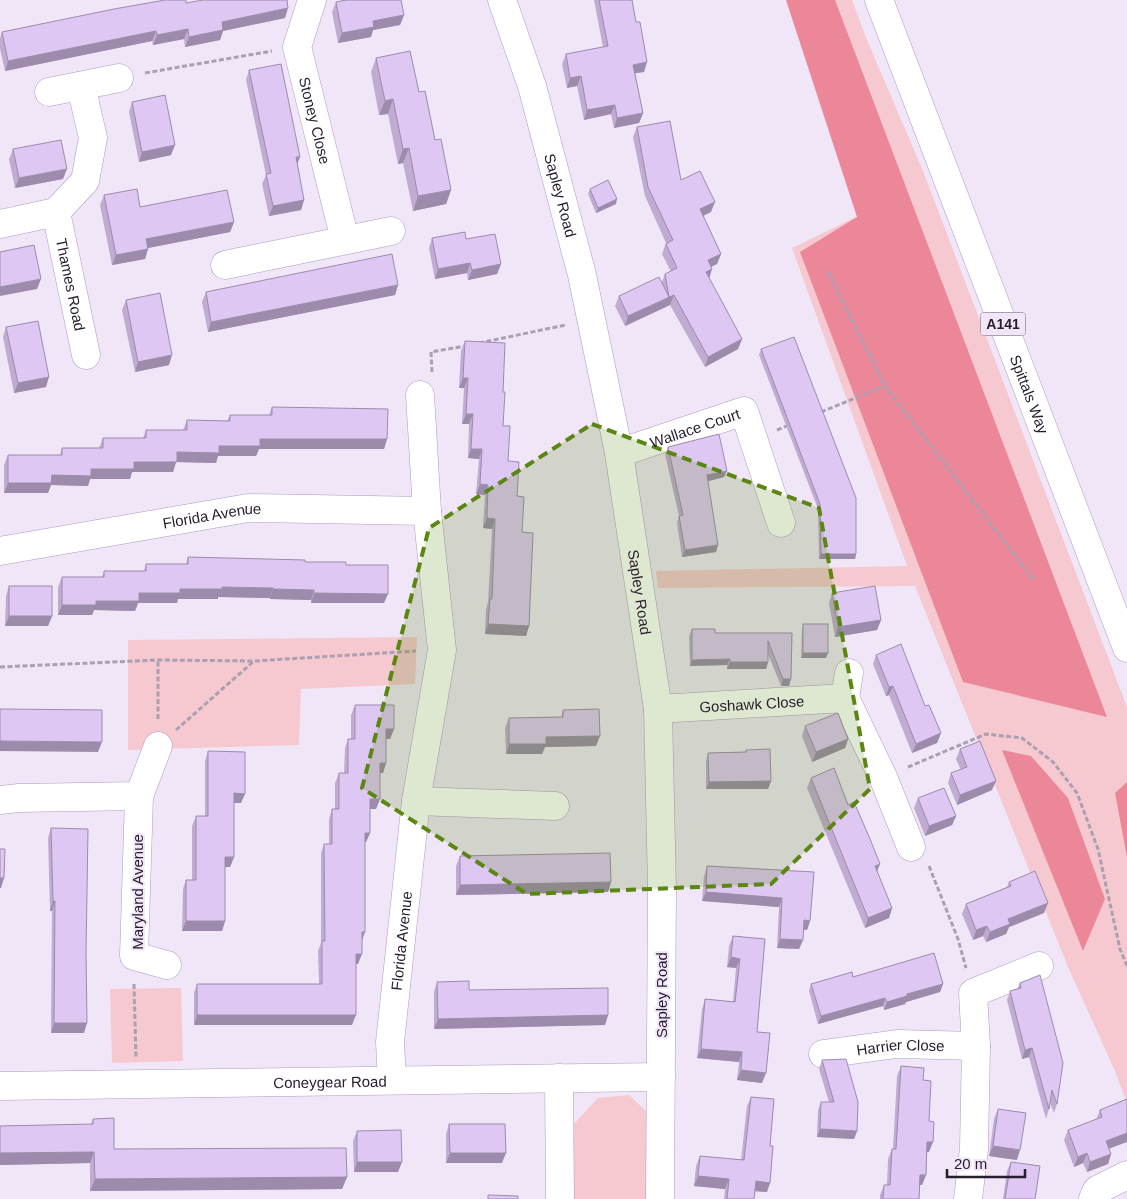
<svg xmlns="http://www.w3.org/2000/svg" width="1127" height="1199" font-family="Helvetica,sans-serif">
<style>
.green{fill:#f6c9d0}
.forest{fill:#eb8799}
.lines{fill:none;stroke-linecap:round;stroke-linejoin:round}
.minor-casing{stroke:#b099c3;stroke-width:29}
.highway-casing{stroke:#b099c3;stroke-width:29}
.path{stroke:#aaa0b1;stroke-width:3;stroke-dasharray:5 2.5;stroke-linecap:butt}
.minor{stroke:#fff;stroke-width:28}
.highway{stroke:#fff;stroke-width:28}
.wall{fill:#c0abd2}
.shaded-wall{fill:#9c8bab}
.building{fill:#dfc7f4;stroke:#9c8bab}
.marked{fill:#5c8612;fill-opacity:0.2;stroke:#5c8612;stroke-width:4;stroke-dasharray:10 6;stroke-linejoin:round}
.labels{text-anchor:middle;dominant-baseline:central;stroke-width:4;stroke-linejoin:round;paint-order:stroke}
.shield{fill:#f0e6f8;stroke:#63596a;stroke-width:1}
.shield-label{font-size:14px;font-weight:bold;fill:#261d2d}
.street-label{font-size:15px;fill:#261d2d;stroke:#f0e6f8}
</style>
<rect width="100%" height="100%" fill="#f0e6f8"/>
<g class="green">
<polygon points="818,0 852,0 867,40 923,171 1127,707 1127,1103 1115,1071 1068,967 915,586 658,588 656,571 907,566 792,248 893,199"/>
<polygon points="417,637 415,684 301,689 299,745 128,750 128,640"/>
<polygon points="181,988 183,1061 112,1063 110,989"/>
<polygon points="629,1095 648,1113 647,1199 573,1199 572,1126 598,1098"/>
</g>
<g class="forest">
<polygon points="786,0 835,0 1107,717 963,682 800,252 857,217"/>
<polygon points="1002,750 1031,756 1068,798 1105,899 1083,951"/>
<polygon points="1127,782 1127,857 1115,793"/>
</g>
<g class="lines">
<defs>
<g id="minor">
<path id="s1" d="M312,0L297,47L345,240"/>
<path id="s2" d="M502,0L532,86L582,275L619,453L658,709L662,889L660,1199"/>
<polyline points="49,92 119,78"/>
<path id="s3" d="M56,212L86,355"/>
<polyline points="0,224 56,212 85,181 93,138 81,86"/>
<polyline points="225,265 391,231"/>
<path id="s4" d="M619,453L744,411L781,523"/>
<path id="s5" d="M0,551L248,508L427,511"/>
<polyline points="845,698 849,673"/>
<path id="s6" d="M658,709L845,698L883,777L911,847"/>
<polyline points="158,746 139,796 134,956 167,965"/>
<polyline points="0,800 19,798 139,796"/>
<polyline points="416,801 555,806"/>
<path id="s7" d="M823,1054L897,1044L976,1046"/>
<polyline points="559,1078 560,1199"/>
<path id="s8" d="M392,1080L390,1042L416,801L442,650L427,511L420,395"/>
<path id="s9" d="M0,1086L661,1077"/>
<polyline points="968,1199 974,1149 976,1046 973,993 1039,966"/>
<polyline points="1093,1199 1097,1190 1127,1175"/>
</g>
<g id="highway">
<path id="s10" d="M879,0L1127,648"/>
</g>
</defs>
<use href="#minor" class="minor-casing"/>
<use href="#highway" class="highway-casing"/>
<g class="path">
<polyline points="145,73 272,51"/>
<polyline points="828,272 885,386"/>
<polyline points="479,343 566,325"/>
<polyline points="432,372 431,352 465,346"/>
<polyline points="821,412 885,386 1034,580"/>
<polyline points="777,430 789,425"/>
<polyline points="0,667 158,660 254,661 416,651"/>
<polyline points="158,719 158,660"/>
<polyline points="176,730 254,661"/>
<polyline points="908,767 986,734 1022,738 1053,762 1077,793 1098,849 1120,949 1127,966"/>
<polyline points="929,866 958,939 966,968"/>
<polyline points="134,984 136,1058"/>
</g>
<use href="#minor" class="minor"/>
<use href="#highway" class="highway"/>
</g>
<g class="wall">
<polygon points="594,0 632,0 644,72 635,73 643,113 639,123 614,128 611,114 584,120 577,86 567,88 562,64 566,54 603,47"/>
<polygon points="336,2 404,15 400,25 373,30 371,37 338,43 332,12"/>
<polygon points="186,3 285,18 223,31 220,40 185,47 184,39 153,45 152,41 5,71 0,49 0,38 2,32"/>
<polygon points="376,58 419,92 451,190 446,204 413,211 403,163 398,164 388,114 379,115 371,72"/>
<polygon points="249,70 300,157 297,164 304,200 301,210 269,216 262,184 266,175 246,80"/>
<polygon points="132,102 171,155 139,162 129,112"/>
<polygon points="637,127 681,180 711,212 703,216 721,254 717,264 711,266 709,278 742,339 738,349 705,367 670,305 625,326 615,306 619,296 662,282 665,274 671,272 662,254 666,243 645,196 633,137"/>
<polygon points="13,149 63,179 15,188 9,159"/>
<polygon points="590,189 616,204 596,213 588,194"/>
<polygon points="104,195 140,207 234,222 230,232 148,248 145,259 112,265 100,205"/>
<polygon points="432,238 466,239 501,264 497,274 468,280 467,273 435,279 429,248"/>
<polygon points="398,285 395,295 208,332 202,302 206,292"/>
<polygon points="126,300 169,365 135,372 122,310"/>
<polygon points="6,327 46,387 14,393 3,337"/>
<polygon points="465,341 503,392 503,426 508,461 517,496 522,532 529,626 526,636 485,634 486,609 488,602 492,529 483,528 485,495 476,494 479,459 468,458 469,424 462,424 464,388 459,388 461,351"/>
<polygon points="761,349 856,554 855,559 819,559 818,509 759,355"/>
<polygon points="272,407 387,439 384,449 259,449 256,456 218,456 216,463 176,462 173,472 132,472 130,479 90,479 88,486 51,485 48,493 4,493 4,465 8,455 60,455 62,448 99,448 103,438 143,438 146,430 183,430 187,420 227,421 230,415 269,415"/>
<polygon points="668,447 727,471 724,477 708,481 718,545 716,552 682,557 677,523 679,516 665,454"/>
<polygon points="188,557 305,562 346,565 384,603 311,603 311,600 270,599 270,598 218,597 218,599 178,599 177,603 138,603 135,611 94,610 92,615 58,615 58,587 62,577 102,577 104,571 144,571 146,564 186,564"/>
<polygon points="9,586 52,616 48,626 5,626 6,596"/>
<polygon points="832,593 881,620 877,630 835,637 829,603"/>
<polygon points="803,624 826,658 801,658 802,629"/>
<polygon points="692,629 715,633 792,633 789,686 781,686 768,654 768,662 766,669 727,669 727,665 690,666 689,636"/>
<polygon points="876,655 925,706 941,733 937,743 912,753 889,695 886,696 873,664"/>
<polygon points="355,705 394,729 390,739 386,739 386,763 383,773 380,773 380,799 376,809 370,809 370,833 366,842 365,842 365,932 362,941 358,964 356,964 352,1025 194,1025 194,993 197,984 319,984 318,951 321,943 321,853 324,844 329,844 329,819 332,809 335,809 335,783 339,773 344,773 345,748 348,739 351,739 351,715"/>
<polygon points="563,710 596,746 545,747 542,754 506,754 505,728 509,718 561,717"/>
<polygon points="805,726 848,739 845,748 812,762 802,736"/>
<polygon points="960,749 992,790 957,805 948,783 951,773 961,770 956,759"/>
<polygon points="746,750 771,781 768,789 706,789 706,761 708,753 745,752"/>
<polygon points="208,751 241,803 234,803 234,857 230,867 225,867 225,921 222,931 182,931 183,889 186,880 192,880 192,826 196,816 205,816 205,761"/>
<polygon points="811,778 848,805 892,908 889,918 865,928 807,788"/>
<polygon points="918,798 956,816 952,825 925,836 914,808"/>
<polygon points="51,828 84,1033 51,1033 52,911 50,911 48,838"/>
<polygon points="460,856 611,882 608,892 456,895 456,866"/>
<polygon points="707,866 814,872 810,921 807,930 803,930 803,940 799,949 777,948 779,907 702,901 704,876"/>
<polygon points="1009,882 1044,913 1009,927 1006,934 986,942 983,936 973,940 962,914 966,904 1007,887"/>
<polygon points="733,936 765,939 757,1032 762,1083 737,1080 739,1062 697,1058 702,1009 705,999 733,1002 736,968 727,967 729,946"/>
<polygon points="853,977 943,984 940,992 906,1002 905,1004 884,1010 883,1006 818,1024 809,991 811,984"/>
<polygon points="437,982 469,990 608,1015 605,1025 434,1029 434,992"/>
<polygon points="1020,983 1057,1104 1054,1113 1050,1103 1049,1109 1046,1119 1029,1057 1022,1059 1007,1000 1010,991 1017,989"/>
<polygon points="822,1060 857,1131 854,1139 817,1137 818,1110 821,1102 829,1102 819,1069"/>
<polygon points="901,1066 923,1080 929,1121 929,1152 927,1152 926,1175 922,1185 920,1185 919,1199 880,1199 880,1195 884,1185 887,1185 888,1159 892,1149 893,1149 897,1076"/>
<polygon points="751,1097 767,1192 755,1191 754,1199 724,1199 725,1189 694,1186 696,1166 700,1156 741,1160 747,1106"/>
<polygon points="1127,1099 1109,1148 1111,1154 1108,1164 1087,1172 1083,1163 1074,1167 1064,1140 1068,1130 1096,1120 1100,1110"/>
<polygon points="998,1109 1017,1160 989,1156 994,1119"/>
<polygon points="93,1119 114,1149 347,1177 342,1189 90,1191 90,1163 0,1165 0,1126 91,1124"/>
<polygon points="449,1124 502,1163 446,1163 446,1134"/>
<polygon points="357,1131 398,1172 354,1172 353,1141"/>
<polygon points="1011,1162 1035,1199 1003,1199 1007,1171"/>
</g>
<g class="shaded-wall">
<polygon points="288,8 285,18 223,31 220,40 185,47 189,37 222,22"/>
<polygon points="404,15 400,25 373,30 371,37 338,43 342,33 373,21"/>
<polygon points="188,29 184,39 153,45 157,35"/>
<polygon points="156,31 152,41 5,71 8,61"/>
<polygon points="647,62 644,72 630,74 633,65"/>
<polygon points="581,76 577,86 567,88 570,78"/>
<polygon points="393,99 388,114 379,115 385,101"/>
<polygon points="615,105 611,114 584,120 587,110"/>
<polygon points="643,113 639,123 614,128 617,118"/>
<polygon points="175,145 171,155 139,162 142,152"/>
<polygon points="409,148 403,163 398,164 403,149"/>
<polygon points="296,157 300,157 296,167"/>
<polygon points="67,169 63,179 15,188 19,178"/>
<polygon points="451,190 446,204 413,211 418,196"/>
<polygon points="617,199 616,204 596,213 598,208"/>
<polygon points="304,200 301,210 269,216 273,206"/>
<polygon points="715,202 711,212 696,219 700,209"/>
<polygon points="234,222 230,232 143,249 146,239"/>
<polygon points="148,249 145,259 112,265 116,255"/>
<polygon points="721,254 717,264 705,270 708,260"/>
<polygon points="470,263 467,273 435,279 438,269"/>
<polygon points="501,264 497,274 468,280 472,270"/>
<polygon points="712,269 709,279 706,272"/>
<polygon points="41,279 37,289 0,296 0,287"/>
<polygon points="398,285 395,295 208,332 211,322"/>
<polygon points="674,295 670,305 625,326 628,316"/>
<polygon points="742,339 738,349 705,367 708,357"/>
<polygon points="172,355 169,365 135,372 138,362"/>
<polygon points="49,377 46,387 14,393 18,383"/>
<polygon points="463,378 468,378 464,388 459,388"/>
<polygon points="466,414 473,414 469,424 462,424"/>
<polygon points="260,439 387,439 384,449 259,449 256,456 218,456 216,463 176,462 173,472 132,472 130,479 90,479 88,486 51,485 48,493 4,493 8,483 52,475 134,462 177,452"/>
<polygon points="471,449 482,449 479,459 468,458"/>
<polygon points="727,471 724,477 705,482 707,475"/>
<polygon points="480,484 488,485 485,495 476,494"/>
<polygon points="487,518 495,519 492,529 483,528"/>
<polygon points="718,545 716,552 682,557 685,550"/>
<polygon points="821,554 856,554 855,559 819,559"/>
<polygon points="222,587 273,588 270,598 218,597 218,599 178,599 177,603 138,603 135,611 94,610 92,615 58,615 62,605 96,601 139,593 180,589"/>
<polygon points="273,589 314,590 311,600 270,599"/>
<polygon points="314,593 388,594 384,603 311,603"/>
<polygon points="9,616 52,616 48,626 5,626"/>
<polygon points="881,620 877,630 835,637 838,627"/>
<polygon points="488,624 529,626 526,636 485,634"/>
<polygon points="803,653 828,653 826,658 801,658"/>
<polygon points="730,659 727,665 690,666 692,660"/>
<polygon points="730,662 768,662 766,669 727,669"/>
<polygon points="783,679 791,679 789,686 781,686"/>
<polygon points="893,686 889,695 886,696 889,687"/>
<polygon points="386,729 394,729 390,739 383,739"/>
<polygon points="941,733 937,743 912,753 916,744"/>
<polygon points="600,736 596,746 545,747 542,754 506,754 509,744 546,737"/>
<polygon points="848,739 845,748 812,762 816,752"/>
<polygon points="0,741 102,742 98,752 0,751"/>
<polygon points="380,763 386,763 383,773 377,773"/>
<polygon points="771,781 768,789 706,789 709,782"/>
<polygon points="996,781 992,790 957,805 960,795"/>
<polygon points="234,793 245,794 241,803 231,803"/>
<polygon points="370,799 380,799 376,809 366,809"/>
<polygon points="956,816 952,825 925,836 929,826"/>
<polygon points="365,833 370,833 366,842 361,842"/>
<polygon points="225,857 234,857 230,867 222,867"/>
<polygon points="880,864 876,874 875,866"/>
<polygon points="0,878 4,878 1,888 0,888"/>
<polygon points="611,882 608,892 456,895 460,885"/>
<polygon points="706,892 782,898 779,907 702,901"/>
<polygon points="53,901 55,901 52,911 50,911"/>
<polygon points="1048,903 1044,913 1009,927 1006,934 986,942 990,932 1008,919"/>
<polygon points="892,908 889,918 865,928 868,918"/>
<polygon points="804,920 810,921 807,930 800,929"/>
<polygon points="186,921 225,921 222,931 182,931"/>
<polygon points="987,926 983,936 973,940 976,930"/>
<polygon points="362,932 365,932 361,942"/>
<polygon points="780,939 803,940 799,949 777,948"/>
<polygon points="356,954 362,954 358,964 352,964"/>
<polygon points="731,957 740,959 736,968 727,967"/>
<polygon points="943,984 940,992 906,1002 905,1004 884,1010 887,1002 907,994"/>
<polygon points="885,998 883,1006 818,1024 821,1016"/>
<polygon points="197,1015 356,1015 352,1025 194,1025"/>
<polygon points="608,1015 605,1025 434,1029 438,1019"/>
<polygon points="54,1023 87,1023 84,1033 51,1033"/>
<polygon points="1032,1048 1029,1057 1022,1059 1025,1050"/>
<polygon points="701,1049 742,1052 739,1062 697,1058"/>
<polygon points="741,1070 766,1073 762,1083 737,1080"/>
<polygon points="820,1129 857,1131 854,1139 817,1137"/>
<polygon points="1127,1133 1127,1142 1103,1151 1106,1141"/>
<polygon points="927,1142 933,1142 929,1152 924,1152"/>
<polygon points="993,1146 1020,1150 1017,1160 989,1156"/>
<polygon points="94,1152 90,1163 0,1165 0,1153"/>
<polygon points="450,1153 506,1153 502,1163 446,1163"/>
<polygon points="1087,1153 1083,1163 1074,1167 1078,1157"/>
<polygon points="1111,1154 1108,1164 1087,1172 1090,1162"/>
<polygon points="357,1162 402,1162 398,1172 354,1172"/>
<polygon points="920,1175 926,1175 922,1185 917,1184"/>
<polygon points="698,1176 729,1179 725,1189 694,1186"/>
<polygon points="347,1177 342,1189 90,1191 95,1179"/>
<polygon points="756,1181 770,1183 767,1192 752,1191"/>
</g>
<g class="building">
<polygon points="165,0 186,0 186,3 203,0 287,0 288,8 222,22 223,30 189,37 188,29 157,35 156,31 8,61 2,32 114,9"/>
<polygon points="346,0 401,0 404,15 373,21 374,27 342,33 336,2"/>
<polygon points="599,0 632,0 636,22 640,22 647,62 633,65 643,113 617,118 615,105 587,110 581,76 570,78 566,54 608,46"/>
<polygon points="410,51 419,92 425,91 435,140 441,139 451,190 418,196 409,148 403,149 393,99 385,101 376,58"/>
<polygon points="281,64 300,157 296,157 304,200 273,206 266,174 271,173 249,70"/>
<polygon points="165,95 175,145 142,152 132,102"/>
<polygon points="670,121 681,180 700,171 715,202 700,209 721,254 708,260 712,269 706,272 742,339 708,357 674,295 628,316 619,296 659,277 669,297 665,274 677,268 666,244 673,240 648,187 637,127"/>
<polygon points="61,140 67,169 19,178 13,149"/>
<polygon points="608,180 617,199 598,208 590,189"/>
<polygon points="137,189 140,207 227,190 234,222 146,239 148,249 116,255 104,195"/>
<polygon points="465,232 466,239 495,234 501,264 472,270 470,263 438,269 432,238"/>
<polygon points="34,245 41,279 0,287 0,252"/>
<polygon points="392,254 398,285 211,322 206,292"/>
<polygon points="160,293 172,355 138,362 126,300"/>
<polygon points="38,321 49,377 18,383 6,327"/>
<polygon points="794,337 856,498 856,554 821,554 820,504 761,349"/>
<polygon points="465,341 505,343 503,392 505,392 503,426 510,426 508,461 519,462 517,496 524,497 522,532 533,533 529,626 488,624 490,599 492,599 495,519 487,518 488,485 480,484 482,449 471,449 473,414 466,414 468,378 463,378"/>
<polygon points="272,407 388,409 387,439 260,439 260,446 219,446 219,453 177,452 177,462 134,462 134,469 91,469 91,476 52,475 51,483 8,483 8,455 62,455 62,448 103,448 103,438 146,438 146,430 187,430 187,420 230,421 230,415 272,415"/>
<polygon points="719,434 727,471 707,475 718,545 685,550 679,516 683,515 668,447"/>
<polygon points="188,557 305,560 305,562 346,562 346,565 388,565 388,594 314,593 314,590 273,589 273,588 222,587 222,589 180,589 180,593 139,593 139,601 96,601 96,605 62,605 62,577 104,577 104,571 146,571 146,564 188,564"/>
<rect x="9" y="586" width="43" height="30"/>
<polygon points="875,586 881,620 838,627 832,593"/>
<rect x="803" y="624" width="25" height="29"/>
<polygon points="692,629 715,629 715,633 792,633 791,679 783,679 768,641 768,662 730,662 730,659 692,660"/>
<polygon points="901,644 925,706 929,705 941,733 916,744 893,686 889,687 876,655"/>
<polygon points="355,705 394,705 394,729 386,729 386,763 380,763 380,799 370,799 370,833 365,833 365,932 362,932 362,954 356,954 356,1015 197,1015 197,984 322,984 322,941 325,941 324,844 332,844 332,809 339,809 339,773 348,773 348,739 355,739"/>
<polygon points="0,709 102,710 102,742 0,741"/>
<polygon points="599,709 600,736 546,737 546,744 509,744 509,718 563,717 563,710"/>
<polygon points="838,713 848,739 816,752 805,726"/>
<polygon points="980,741 996,781 960,795 951,773 967,767 960,749"/>
<polygon points="770,749 771,781 709,782 708,753 746,752 746,750"/>
<polygon points="208,751 245,752 245,794 234,793 234,857 225,857 225,921 186,921 186,880 196,880 196,816 208,816"/>
<polygon points="834,768 848,805 854,802 870,839 880,864 875,866 892,908 868,918 811,778"/>
<polygon points="944,788 956,816 929,826 918,798"/>
<polygon points="51,828 88,829 86,953 87,1023 54,1023 55,901 53,901"/>
<polygon points="0,849 5,849 4,878 0,878"/>
<polygon points="610,853 611,882 460,885 460,856"/>
<polygon points="707,866 814,872 810,921 804,920 803,940 780,939 782,898 706,892"/>
<polygon points="1035,871 1048,903 1008,919 1010,924 990,932 987,926 976,930 966,904 1011,886 1009,882"/>
<polygon points="733,936 765,939 757,1032 770,1033 766,1073 741,1070 742,1052 701,1049 705,999 735,1002 740,959 731,957"/>
<polygon points="934,953 943,984 907,994 907,996 887,1002 885,998 821,1016 811,984 852,972 853,977"/>
<polygon points="1040,975 1063,1063 1057,1104 1052,1090 1049,1109 1032,1048 1025,1050 1010,991 1021,988 1020,983"/>
<polygon points="469,981 469,990 608,988 608,1015 438,1019 437,982"/>
<polygon points="846,1059 858,1102 857,1131 820,1129 821,1102 834,1102 822,1060"/>
<polygon points="901,1066 924,1068 923,1080 931,1081 929,1121 934,1122 933,1142 927,1142 926,1175 920,1175 919,1199 883,1199 884,1185 890,1185 892,1149 896,1149"/>
<polygon points="751,1097 774,1099 770,1146 773,1146 770,1183 756,1181 754,1199 727,1199 729,1179 698,1176 700,1156 744,1160"/>
<polygon points="1127,1099 1127,1133 1106,1141 1111,1154 1090,1162 1087,1153 1078,1157 1068,1130 1102,1117 1100,1110"/>
<polygon points="998,1109 1026,1113 1020,1150 993,1146"/>
<polygon points="114,1118 114,1149 346,1148 347,1177 95,1179 94,1152 0,1153 0,1126 93,1124 93,1119"/>
<polygon points="449,1124 505,1124 506,1153 450,1153"/>
<polygon points="401,1130 402,1162 357,1162 357,1131"/>
<polygon points="1011,1162 1040,1166 1035,1199 1005,1199"/>
<polygon points="488,1195 518,1196 518,1199 488,1199"/>
</g>
<path class="marked" d="M592,424L819,508L870,789L771,884L527,894L362,788L429,528Z"/>
<g class="labels">
<rect class="shield" x="980.5" y="312.5" width="45" height="23" rx="4"/>
<g class="shield-label">
<text x="1003" y="324">A141</text>
</g>
<g class="street-label">
<text stroke="none"><textPath href="#s1" startOffset="125">Stoney Close</textPath></text>
<text stroke="none"><textPath href="#s2" startOffset="204">Sapley Road</textPath></text>
<text stroke="none"><textPath href="#s3" startOffset="74">Thames Road</textPath></text>
<text stroke="none"><textPath href="#s10" startOffset="422">Spittals Way</textPath></text>
<text stroke="none"><textPath href="#s4" startOffset="80">Wallace Court</textPath></text>
<text stroke="none"><textPath href="#s5" startOffset="215">Florida Avenue</textPath></text>
<text stroke="none"><textPath href="#s2" startOffset="609">Sapley Road</textPath></text>
<text stroke="none"><textPath href="#s6" startOffset="94">Goshawk Close</textPath></text>
<text transform="translate(137 892) rotate(-90)">Maryland Avenue</text>
<text stroke="none"><textPath href="#s8" startOffset="140">Florida Avenue</textPath></text>
<text transform="translate(661 995) rotate(-90)">Sapley Road</text>
<text stroke="none"><textPath href="#s7" startOffset="78">Harrier Close</textPath></text>
<text stroke="none"><textPath href="#s9" startOffset="330">Coneygear Road</textPath></text>
</g>
</g>
<path d="M947 1169v8h78v-8" fill="none" stroke="#261d2d" stroke-width="2.5"/>
<text x="954" y="1169" font-size="15" fill="#261d2d" stroke="#f0e6f8" stroke-width="4" paint-order="stroke">20 m</text>
</svg>
